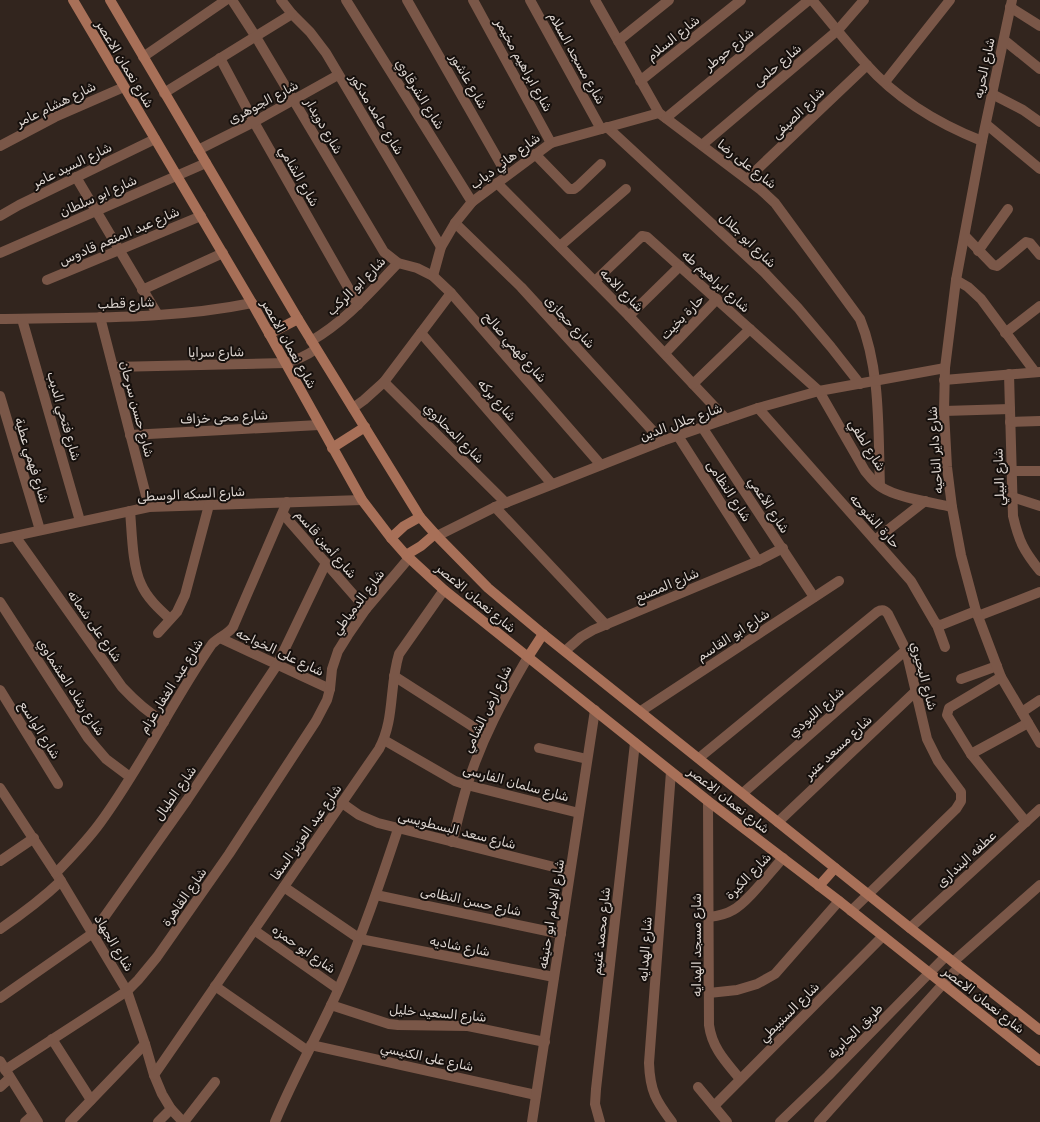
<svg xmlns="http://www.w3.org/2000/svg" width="1040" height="1122" font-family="Rubik,Vazirmatn,sans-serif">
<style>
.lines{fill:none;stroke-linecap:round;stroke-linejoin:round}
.minor{stroke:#7a5748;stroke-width:10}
.tertiary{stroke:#7a5748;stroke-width:10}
.secondary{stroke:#a87058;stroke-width:10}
.labels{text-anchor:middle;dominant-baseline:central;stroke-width:4;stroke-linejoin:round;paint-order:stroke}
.street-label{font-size:13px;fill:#dcd4cf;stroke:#16100d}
</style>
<rect width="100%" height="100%" fill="#32251e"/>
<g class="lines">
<g class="minor">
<polyline points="232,0 256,37 384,252 398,263 417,268 433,276 451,293 601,465"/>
<polyline points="281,0 292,14 310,32 326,53 441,247"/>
<polyline points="346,0 472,202"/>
<polyline points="407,0 507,175"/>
<polyline points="473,0 551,143"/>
<polyline points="530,0 601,129"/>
<path d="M595,0L659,113L761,190L775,203L860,319C881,370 878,432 880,486"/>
<path d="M812,0C830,21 847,43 866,64C897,99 939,124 982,141"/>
<polyline points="1010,7 1040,26"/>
<polyline points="1004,40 1040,69"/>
<polyline points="618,41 669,0"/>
<polyline points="143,57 226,0"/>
<polyline points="220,58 254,122 358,305"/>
<polyline points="640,81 741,0"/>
<polyline points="885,82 950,0"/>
<polyline points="164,93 292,14"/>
<polyline points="992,94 1023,110 1040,122"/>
<polyline points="666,118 809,0"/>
<polyline points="986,124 1040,169"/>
<polyline points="607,127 764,272 798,308 831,347 860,384"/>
<polyline points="702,145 838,30 864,0"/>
<polyline points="0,146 55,117 124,87"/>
<polyline points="198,150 254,122 338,75"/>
<polyline points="535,154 569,189 574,189 578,186 601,164"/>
<polyline points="76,177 158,315"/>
<polyline points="747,179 867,65"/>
<polyline points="497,183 629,316 726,419"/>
<polyline points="0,216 19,205 155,139"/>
<polyline points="455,223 521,287 662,441"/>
<polyline points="965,236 993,265 997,266 1001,263 1026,242 1030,243 1040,255"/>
<polyline points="560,246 626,189"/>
<polyline points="978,251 1008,209"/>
<polyline points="0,253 206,163"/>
<polyline points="433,276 441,247 455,223 472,202 551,143 659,113"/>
<polyline points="47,280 201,216"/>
<polyline points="956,280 968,287 981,299 1035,372"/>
<path d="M595,281L638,240L642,236L647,237L819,391L865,471C870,477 874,483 881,487C898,498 931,502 952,507"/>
<polyline points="142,290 223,253"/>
<polyline points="629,316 680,266"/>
<polyline points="100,317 149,507"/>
<path d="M0,319C84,317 170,320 252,303"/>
<polyline points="22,319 80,521"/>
<polyline points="421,333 552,484"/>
<polyline points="1005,333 1040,306"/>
<path d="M311,341C347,320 370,292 398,263"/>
<polyline points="665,353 717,299"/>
<path d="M113,367L285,363C297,360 306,356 316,349"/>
<path d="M1009,374L1013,516C1019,542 1024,551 1040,571"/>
<polyline points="944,380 1040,372"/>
<polyline points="384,382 506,503"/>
<polyline points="693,384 750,329"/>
<polyline points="0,396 40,530"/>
<polyline points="353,408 364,400 384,382 451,293"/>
<polyline points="758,408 911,581 936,624 941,625 976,611"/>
<polyline points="944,411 1010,409"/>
<polyline points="1010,422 1040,421"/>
<polyline points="702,427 814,597"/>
<polyline points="130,435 319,425"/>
<polyline points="678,436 758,561"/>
<polyline points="1012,471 1040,471"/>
<polyline points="1012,497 1040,506"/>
<polyline points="495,507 606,625"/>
<path d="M130,511C132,532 132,565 141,584C147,598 159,609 170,619"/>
<polyline points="283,514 366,609"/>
<path d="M15,536L122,687C135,701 147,712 164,722"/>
<polyline points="437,536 495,507 662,441 758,408 819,391 945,368"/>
<polyline points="0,539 149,507 362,500"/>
<polyline points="875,540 925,501"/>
<polyline points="0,602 88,738 106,759 130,777"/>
<polyline points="978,616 1040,592"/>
<polyline points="937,625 945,647"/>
<polyline points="158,633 177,612 185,595 209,505"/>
<polyline points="220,638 330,689"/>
<polyline points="565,651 581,637 593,630 758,561 783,548"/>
<polyline points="394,676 486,735"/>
<polyline points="1001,677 949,708 947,715 971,754 1026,822"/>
<polyline points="961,679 997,666"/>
<polyline points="0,690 58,784"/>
<polyline points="641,711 839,581"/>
<polyline points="1022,712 1040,700"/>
<polyline points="384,740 455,781 467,785 579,813"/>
<polyline points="539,748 587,759"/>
<polyline points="971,754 1028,723"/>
<path d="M699,758L877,612C882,609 885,610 888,614L906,650L927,739L938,761L961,792V801L956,809L851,911"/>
<path d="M671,772L649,1063C650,1091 656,1101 672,1122"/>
<polyline points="0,788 61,881 127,991 145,1044 154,1075 162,1094 171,1109 183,1122"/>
<polyline points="743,793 906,650"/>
<path d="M708,801L709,1025C712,1048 726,1062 740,1079"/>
<polyline points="342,803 359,815 378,823 570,871"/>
<polyline points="778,822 916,691"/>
<path d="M452,842C457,824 461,805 467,786C481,740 504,698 528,657"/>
<polyline points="0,861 34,838"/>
<path d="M56,873C71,857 87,841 100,823C142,766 172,702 212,644C219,637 227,635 233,627L287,502"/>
<polyline points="284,887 360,939 554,977"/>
<polyline points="376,895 561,934"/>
<path d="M709,917C717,916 725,915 733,910C748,902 770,872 783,858"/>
<polyline points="910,928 1040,809"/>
<path d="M0,929C22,914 42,899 61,881"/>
<polyline points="254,930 338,989"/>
<polyline points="953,962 1040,885"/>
<polyline points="215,986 308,1051"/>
<polyline points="709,993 737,990 757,984 775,974 839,901"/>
<polyline points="0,998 93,933 187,800 277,665 326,563"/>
<polyline points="331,1005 389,1024 398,1025 468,1026 545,1042"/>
<polyline points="52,1039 91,1100"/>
<polyline points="311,1045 536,1095"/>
<polyline points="0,1061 38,1122"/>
<polyline points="5,1070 127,991 138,980 157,957 229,854 316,721 327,700 330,689 332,669 338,651 348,635 366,609 409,558"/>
<path d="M154,1075L379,749C395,720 389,686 399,654L444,590"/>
<polyline points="0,1087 10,1078"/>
<polyline points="698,1087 727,1122"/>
<polyline points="714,1106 883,936"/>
<polyline points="25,1122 33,1115"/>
<polyline points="70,1122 145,1044"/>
<polyline points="158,1122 171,1109"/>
<polyline points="184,1122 215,1082"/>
<path d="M275,1122C294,1076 319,1033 339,988C362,936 380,883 398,829"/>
<polyline points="532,1122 595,710"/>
<polyline points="600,1122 595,1104 596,1089 635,743"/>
</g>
<g class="tertiary">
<polyline points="1012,0 982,141 956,280 945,368 944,411 947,467 952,507 961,555 976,611 1001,677 1040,743"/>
<polyline points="780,1122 828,1076 946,956"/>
<polyline points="819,1122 943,984 959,967"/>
</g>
<g class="secondary">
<polyline points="73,0 252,303 362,500 391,538 406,555 444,590 708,801 839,901 1040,1061"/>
<polyline points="110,0 298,319 420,517 437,536 488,588 543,634 910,928 1040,1030"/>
<polyline points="269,334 298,319"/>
<polyline points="332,448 365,427"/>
<polyline points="391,538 404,526 420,517"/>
<polyline points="406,555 421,546 435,534"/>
<polyline points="528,657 543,634"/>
<polyline points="819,886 835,868"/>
</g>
</g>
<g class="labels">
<g class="street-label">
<text transform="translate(673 38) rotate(-39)">شارع السلام</text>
<text transform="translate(729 49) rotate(-39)">شارع حوطر</text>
<text transform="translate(577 58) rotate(61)">شارع مسجد السلام</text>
<text transform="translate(125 64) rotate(59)">شارع نعمان الاعصر</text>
<text transform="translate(524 65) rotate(61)">شارع ابراهيم مخيمر</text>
<text transform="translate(777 65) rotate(-40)">شارع حلمى</text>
<text transform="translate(984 68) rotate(-78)">شارع الحريه</text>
<text transform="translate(469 81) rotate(60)">شارع عاشور</text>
<text transform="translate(420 94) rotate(58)">شارع الشرقاوي</text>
<text transform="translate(263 102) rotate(-28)">شارع الجوهرى</text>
<text transform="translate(56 104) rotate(-26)">شارع هشام عامر</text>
<text transform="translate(798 113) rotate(-44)">شارع الصيفى</text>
<text transform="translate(377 114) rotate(59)">شارع حامد مدكور</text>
<text transform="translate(324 126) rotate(60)">شارع دويدار</text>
<text transform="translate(505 161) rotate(-37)">شارع هاني دياب</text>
<text transform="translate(747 164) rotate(38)">شارع على رضا</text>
<text transform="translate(72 165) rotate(-26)">شارع السيد عامر</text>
<text transform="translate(299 176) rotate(60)">شارع الشامي</text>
<text transform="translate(98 196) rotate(-24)">شارع ابو سلطان</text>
<text transform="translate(119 236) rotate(-23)">شارع عبد المنعم قادوس</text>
<text transform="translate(748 240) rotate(44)">شارع ابو جلال</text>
<text transform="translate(716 281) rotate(42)">شارع ابراهيم طه</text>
<text transform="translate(356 286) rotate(-45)">شارع ابو الركب</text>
<text transform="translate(622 290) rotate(45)">شارع الامه</text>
<text transform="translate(126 303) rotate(-2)">شارع قطب</text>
<text transform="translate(682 317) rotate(-46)">حارة بخيت</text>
<text transform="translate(570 322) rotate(47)">شارع حجازى</text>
<text transform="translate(289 344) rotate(61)">شارع نعمان الاعصر</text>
<text transform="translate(515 347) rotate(49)">شارع فهمي صالح</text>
<text transform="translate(216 352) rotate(-1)">شارع سرايا</text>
<text transform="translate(497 400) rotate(49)">شارع بركه</text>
<text transform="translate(137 409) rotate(75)">شارع حسن سرحان</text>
<text transform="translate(64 416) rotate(74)">شارع فتحي الديب</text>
<text transform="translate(224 417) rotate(-3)">شارع محى خزاف</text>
<text transform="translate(681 422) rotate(-20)">شارع جلال الدين</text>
<text transform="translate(454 433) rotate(45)">شارع المحلاوي</text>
<text transform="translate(867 445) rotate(58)">شارع لطفي</text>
<text transform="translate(935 450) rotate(-94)">شارع داير الناحيه</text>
<text transform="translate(32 460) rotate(73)">شارع فهمي عطية</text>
<text transform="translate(999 477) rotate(-92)">شارع البيلي</text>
<text transform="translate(729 491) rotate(57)">شارع النظامى</text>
<text transform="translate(191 494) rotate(-3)">شارع السكه الوسطى</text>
<text transform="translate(769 505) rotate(57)">شارع الأعمي</text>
<text transform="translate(875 521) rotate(48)">حارة الشوحه</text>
<text transform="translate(326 544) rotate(49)">شارع أمين قاسم</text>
<text transform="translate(667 585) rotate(-23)">شارع المصنع</text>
<text transform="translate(476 598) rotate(40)">شارع نعمان الاعصر</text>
<text transform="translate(358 602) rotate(-53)">شارع الدمياطي</text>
<text transform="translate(95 626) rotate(55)">شارع على شماته</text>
<text transform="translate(733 635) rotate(-33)">شارع ابو القاسم</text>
<text transform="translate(280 652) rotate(25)">شارع على الخواجه</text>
<text transform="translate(924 676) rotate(75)">شارع البحيري</text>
<text transform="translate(171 686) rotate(-58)">شارع عبد الغفار عزام</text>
<text transform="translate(71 687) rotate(57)">شارع رشاد العشماوي</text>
<text transform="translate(487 709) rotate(-64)">شارع ارض الشامي</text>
<text transform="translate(816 712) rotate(-41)">شارع اللبودي</text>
<text transform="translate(40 730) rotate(58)">شارع الواسع</text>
<text transform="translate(838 747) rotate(-43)">شارع مسعد عنبر</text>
<text transform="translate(516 783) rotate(15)">شارع سلمان الفارسى</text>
<text transform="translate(175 793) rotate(-55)">شارع الطبال</text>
<text transform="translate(729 800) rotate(38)">شارع نعمان الاعصر</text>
<text transform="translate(457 830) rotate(14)">شارع سعد البسطويسى</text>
<text transform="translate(306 832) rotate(-55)">شارع عبد العزيز السقا</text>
<text transform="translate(966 859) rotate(-43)">عطفه البندارى</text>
<text transform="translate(748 876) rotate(-46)">شارع الكيرة</text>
<text transform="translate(184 897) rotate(-55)">شارع القاهرة</text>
<text transform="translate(471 901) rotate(12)">شارع حسن النظامى</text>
<text transform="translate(551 914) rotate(-81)">شارع الإمام ابو حنيفه</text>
<text transform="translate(601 931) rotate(-84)">شارع محمد غنيم</text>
<text transform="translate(114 943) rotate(59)">شارع الجهاد</text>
<text transform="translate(696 945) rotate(-90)">شارع مسجد الهدايه</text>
<text transform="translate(460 946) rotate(11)">شارع شاديه</text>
<text transform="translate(304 949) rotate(35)">شارع ابو حمزه</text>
<text transform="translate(645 949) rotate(-86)">شارع الهدايه</text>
<text transform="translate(984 1000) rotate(38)">شارع نعمان الاعصر</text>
<text transform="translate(789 1012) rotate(-45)">شارع السنبيطي</text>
<text transform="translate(438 1013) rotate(5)">شارع السعيد خليل</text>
<text transform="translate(855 1031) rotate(-45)">طريق الجابرية</text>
<text transform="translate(427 1057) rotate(12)">شارع على الكنيسي</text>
</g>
</g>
</svg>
